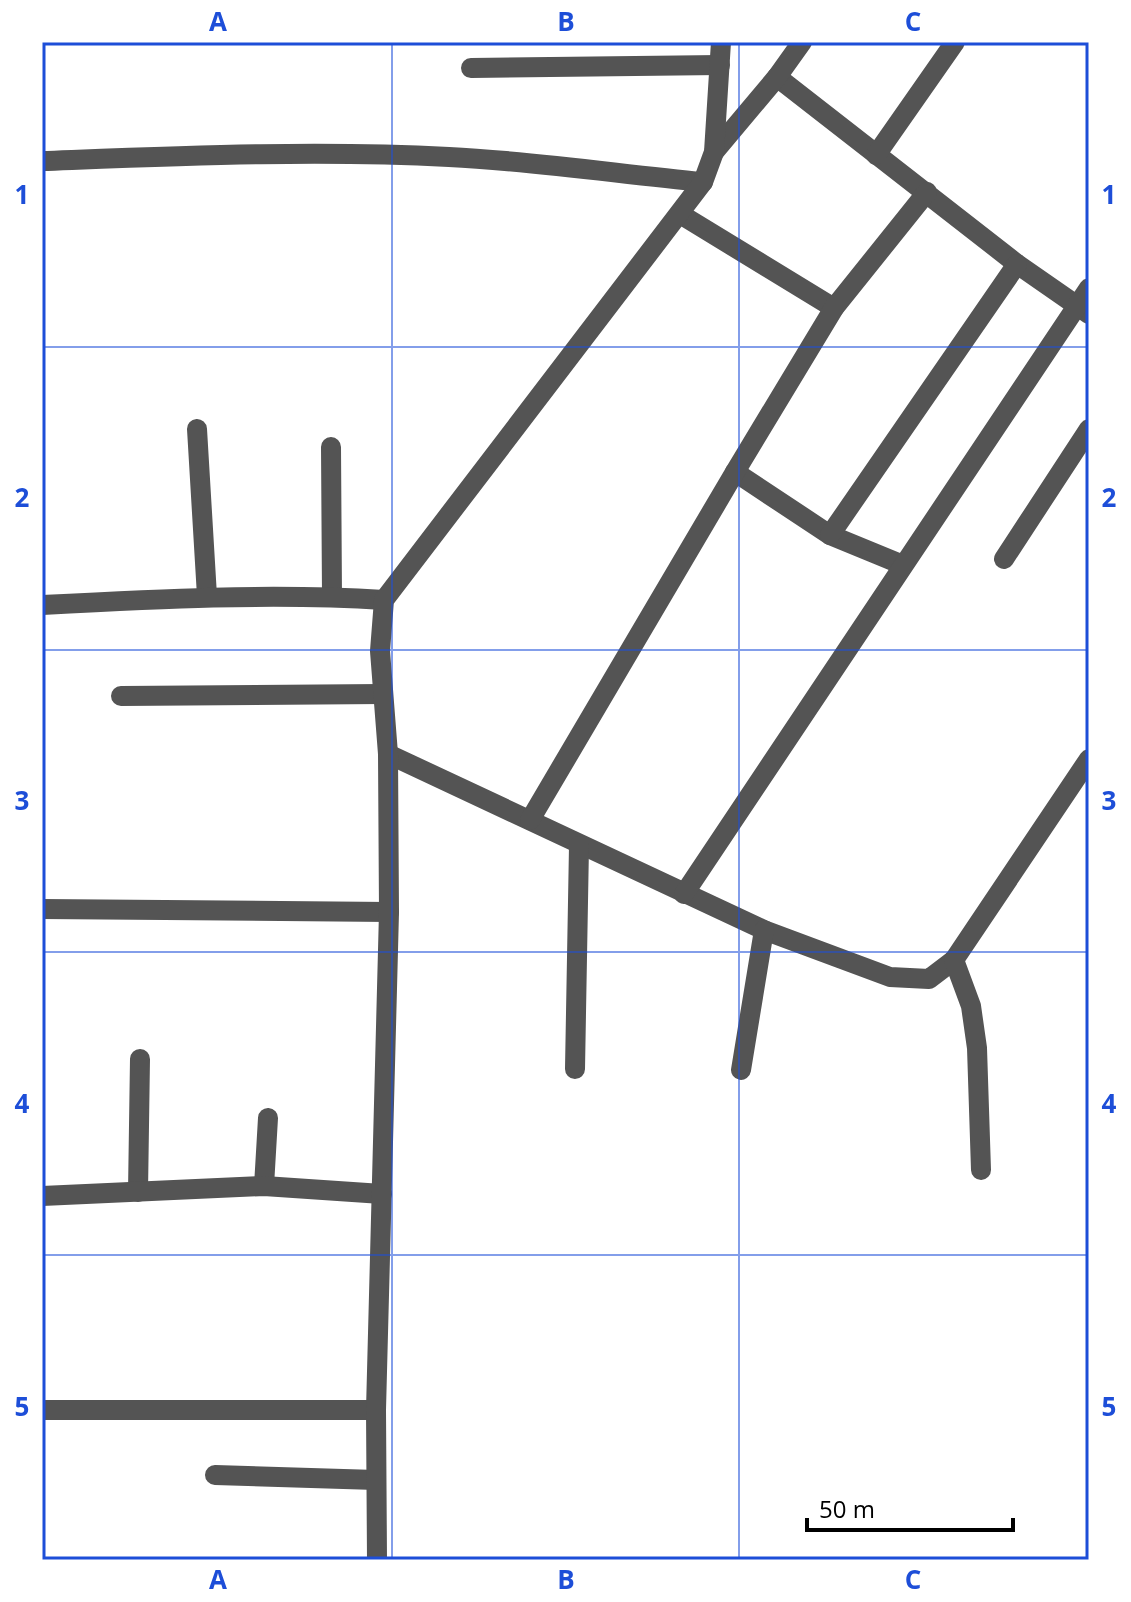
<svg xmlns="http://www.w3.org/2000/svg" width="1131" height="1602" font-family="'Open Sans',sans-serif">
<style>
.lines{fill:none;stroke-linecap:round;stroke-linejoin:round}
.minor{stroke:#545454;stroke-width:20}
.grid{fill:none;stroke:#1d4ed8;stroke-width:2;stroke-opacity:0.55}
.neatline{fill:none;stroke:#1d4ed8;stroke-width:3}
.grid-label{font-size:26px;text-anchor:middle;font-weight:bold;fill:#1d4ed8}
</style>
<rect width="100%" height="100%" fill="#fff"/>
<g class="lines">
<g class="minor">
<polyline points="471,68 720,65"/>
<polyline points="777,77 1017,264 1089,314"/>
<polyline points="714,152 777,77 802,42"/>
<polyline points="876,155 955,42"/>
<path d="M42,161C178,156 313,150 449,157C534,161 619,174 703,182"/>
<polyline points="680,214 834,308"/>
<polyline points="197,429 207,596"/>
<polyline points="331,447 332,596"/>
<polyline points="735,472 830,535 903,565"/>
<polyline points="830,535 1017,264"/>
<polyline points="1004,559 1089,429"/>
<path d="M42,605C156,599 270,593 384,600"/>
<polyline points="121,696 383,694"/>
<polyline points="388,754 764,930 890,977 929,979 954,960 1089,759"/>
<polyline points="530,820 735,472 834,308 927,192"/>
<polyline points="684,894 1089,288"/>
<polyline points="42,909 389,912"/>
<polyline points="954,960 971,1006 977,1048 981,1170"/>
<polyline points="575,1069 579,846"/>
<polyline points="741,1070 764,930"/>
<polyline points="264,1186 268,1118"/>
<polyline points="138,1192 140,1059"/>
<polyline points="42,1196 264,1186 382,1194"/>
<polyline points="42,1410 376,1410"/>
<polyline points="215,1475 376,1480"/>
<polyline points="377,1560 376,1410 389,912 388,754 380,651 384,600 703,182 714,152 721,42"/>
</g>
</g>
<path class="grid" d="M392,42V1560M739,42V1560M42,347H1089M42,650H1089M42,952H1089M42,1255H1089"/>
<rect width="1131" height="1602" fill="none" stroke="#ffffff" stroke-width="88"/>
<path d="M807 1518v12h206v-12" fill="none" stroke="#000000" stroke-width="4"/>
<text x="819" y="1518" font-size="24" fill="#000000" stroke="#ffffff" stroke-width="6" paint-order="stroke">50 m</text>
<rect x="44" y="44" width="1043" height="1514" class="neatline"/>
<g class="grid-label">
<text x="218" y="31">A</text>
<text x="566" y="31">B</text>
<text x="913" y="31">C</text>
<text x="22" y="204">1</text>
<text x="1109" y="204">1</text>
<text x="22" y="507">2</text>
<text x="1109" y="507">2</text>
<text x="22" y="810">3</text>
<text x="1109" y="810">3</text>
<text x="22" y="1113">4</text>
<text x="1109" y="1113">4</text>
<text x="22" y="1416">5</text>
<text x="1109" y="1416">5</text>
<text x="218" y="1589">A</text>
<text x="566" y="1589">B</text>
<text x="913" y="1589">C</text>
</g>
</svg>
